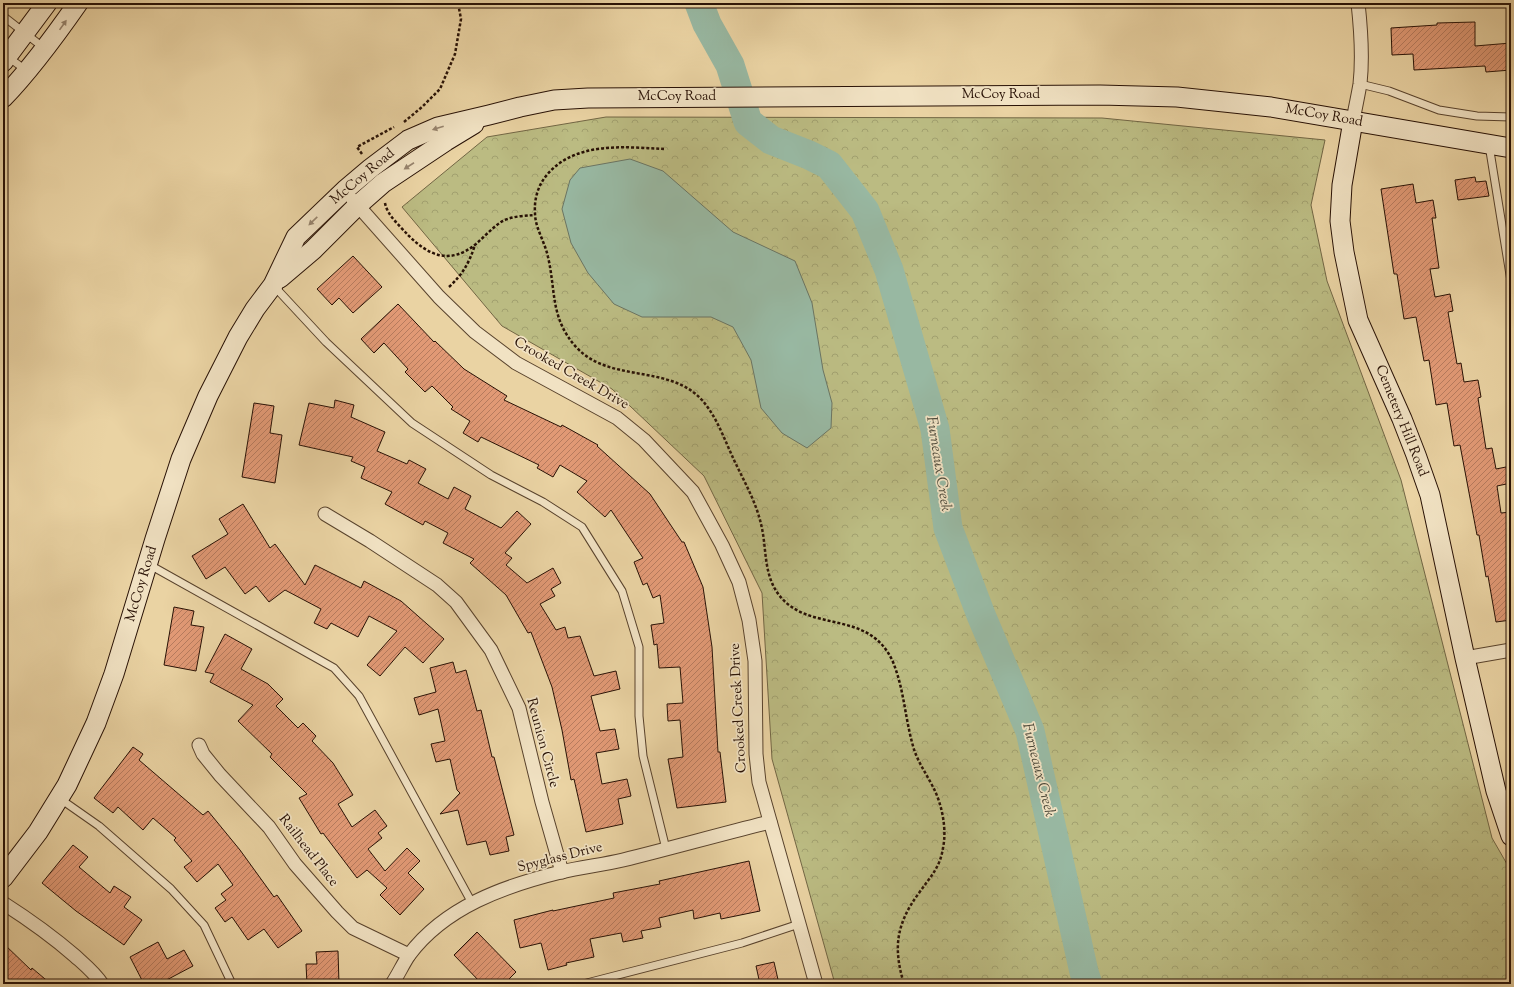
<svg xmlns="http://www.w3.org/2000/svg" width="1514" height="987" font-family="'Sorts Mill Goudy',serif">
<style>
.park{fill:url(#park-crowns);stroke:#726644}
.water{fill:#98b8a2;stroke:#6b7563}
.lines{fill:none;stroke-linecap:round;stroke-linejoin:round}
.river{stroke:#98b8a2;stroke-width:29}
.building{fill:url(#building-hatch);stroke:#281105}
.lane-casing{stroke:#58422c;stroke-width:9}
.street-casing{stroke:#58422c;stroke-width:15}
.secondary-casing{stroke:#281105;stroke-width:21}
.path{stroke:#281105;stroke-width:2.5;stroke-dasharray:3 2;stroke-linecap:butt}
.lane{stroke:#f1e2c3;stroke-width:7}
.street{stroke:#f1e2c3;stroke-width:13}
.secondary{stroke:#f1e2c3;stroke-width:19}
.oneway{fill:#97846e}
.labels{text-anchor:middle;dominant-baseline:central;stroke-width:3.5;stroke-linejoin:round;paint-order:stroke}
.street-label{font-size:14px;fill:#281105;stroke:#f1e2c3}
.water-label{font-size:15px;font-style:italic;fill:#4f4b3c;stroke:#f1e2c3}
</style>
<defs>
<pattern id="park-crowns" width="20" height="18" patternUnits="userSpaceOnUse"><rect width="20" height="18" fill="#bbbb82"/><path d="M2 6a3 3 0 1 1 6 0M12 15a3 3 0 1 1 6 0" fill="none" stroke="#a1a06f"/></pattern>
<pattern id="building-hatch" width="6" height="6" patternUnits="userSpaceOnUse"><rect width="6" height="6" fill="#e19975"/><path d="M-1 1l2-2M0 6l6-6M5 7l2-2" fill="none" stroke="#b67b5e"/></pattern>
</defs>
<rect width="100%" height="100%" fill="#ead3a3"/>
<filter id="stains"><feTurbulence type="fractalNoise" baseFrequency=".005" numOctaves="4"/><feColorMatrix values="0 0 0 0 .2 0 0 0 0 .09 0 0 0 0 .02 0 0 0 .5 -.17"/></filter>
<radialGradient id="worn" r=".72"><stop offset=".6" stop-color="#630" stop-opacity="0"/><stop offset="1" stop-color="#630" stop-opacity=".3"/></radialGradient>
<polygon class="park" points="606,117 1102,118 1325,140 1311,205 1327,281 1401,480 1492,838 1511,871 1511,984 835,984 772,759 762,593 704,476 612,389 502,326 402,207 487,137"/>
<polygon class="water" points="630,159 663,171 733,232 795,261 812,303 823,370 832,403 831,428 807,448 782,433 761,408 751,360 733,327 711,317 642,317 614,304 588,273 571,243 562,209 570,180 580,168"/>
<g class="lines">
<polyline class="river" points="699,3 707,24 730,65 748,122 771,140 809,155 829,165 865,211 889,270 935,429 948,528 981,615 1030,731 1084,972 1088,984"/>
</g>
<g class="building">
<polygon points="1475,22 1475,46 1511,43 1511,70 1486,72 1485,66 1414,70 1413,54 1392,55 1391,28 1437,25 1437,23"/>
<polygon points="1475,177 1476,182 1486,181 1489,196 1458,200 1455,180"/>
<polygon points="1413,184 1416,203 1433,200 1436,218 1432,218 1439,268 1430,269 1435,297 1450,294 1453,311 1448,312 1457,364 1461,363 1464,382 1478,380 1481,397 1478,398 1486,449 1492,448 1496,469 1511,466 1511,483 1497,486 1501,513 1511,512 1511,620 1496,622 1488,576 1486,577 1479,535 1477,535 1460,445 1454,446 1447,403 1436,405 1429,360 1424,361 1416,317 1404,319 1397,274 1394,274 1381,189"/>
<polygon points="353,256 382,287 353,313 339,298 332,305 317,289"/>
<polygon points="398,304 434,342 435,341 464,369 507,396 504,400 561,427 562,425 598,445 597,446 650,494 682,542 684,542 703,587 712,647 718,752 720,752 726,802 677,808 668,759 683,757 680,720 668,721 667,704 683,703 680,667 659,668 657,644 654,645 651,625 664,623 660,595 653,598 647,583 643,585 634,562 643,558 611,510 605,517 577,492 587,481 560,465 553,477 537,468 539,465 481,437 478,442 463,433 470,421 451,409 453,407 432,386 425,392 405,372 408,369 384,343 374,353 361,339"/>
<polygon points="335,400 354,405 351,417 385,432 377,451 407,464 409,460 426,469 418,483 448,499 454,487 471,496 465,509 501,528 517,511 531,524 505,553 512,558 506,565 527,583 553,568 561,583 551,589 555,596 540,604 556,630 565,627 568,638 580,636 594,676 616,671 620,689 591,696 600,731 615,729 619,749 596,753 602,784 627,779 631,796 618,799 623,824 586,832 574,779 571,780 562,730 552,687 531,632 528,633 506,595 470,563 474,559 443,543 448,533 425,521 423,525 385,504 392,492 361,478 365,467 351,461 353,457 299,445 309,403 334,408"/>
<polygon points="254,403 274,406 270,433 282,435 275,483 242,477"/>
<polygon points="243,504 270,548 275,544 305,585 315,565 361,588 364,581 401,601 444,639 423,663 405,647 380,676 367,665 397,631 369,616 358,637 331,623 327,629 314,623 321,609 285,590 269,602 256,586 245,594 225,567 206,579 192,556 228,534 219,519"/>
<polygon points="174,607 194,611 191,625 204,627 196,671 164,665"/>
<polygon points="225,634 252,649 241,669 268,684 283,699 276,706 298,728 303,723 316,736 312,741 333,763 353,795 338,804 352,827 375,810 387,826 378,833 382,838 368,849 385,871 407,848 420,861 408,873 424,889 400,915 380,895 387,888 367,870 357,878 323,833 321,834 299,798 307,794 270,757 272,754 238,721 253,705 210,682 214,674 205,672"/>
<polygon points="453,662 456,673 466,670 477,711 481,710 492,757 494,757 514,835 506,837 509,851 490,855 486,841 467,845 458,810 440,814 460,793 457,790 450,759 436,762 431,744 445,741 438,709 419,715 414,698 436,692 430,668"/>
<polygon points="133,747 143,754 139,760 203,815 208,811 240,850 274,897 277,895 302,931 278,948 264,929 248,940 232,917 225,922 215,908 226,900 221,894 233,885 218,864 197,882 184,867 192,861 174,840 176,838 153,818 143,830 118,807 113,813 94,798"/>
<polygon points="73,845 88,857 79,867 110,893 114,886 131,897 124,907 142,920 124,945 76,911 42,883"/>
<polygon points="749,861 760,911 721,919 720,913 694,919 693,910 659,918 661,927 641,931 643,938 623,942 621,933 590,939 594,957 566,963 567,965 548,970 541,943 520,948 514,920 553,910 553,911 614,898 613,893 660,884 659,881"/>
<polygon points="477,932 516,972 504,984 482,984 454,955"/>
<polygon points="158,942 167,959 184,950 193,966 159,984 144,984 130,957"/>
<polygon points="3,943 31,970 32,968 51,984 3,984"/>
<polygon points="338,951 339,984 307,984 306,964 317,964 316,952"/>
<polygon points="774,962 779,984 760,984 756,966"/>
</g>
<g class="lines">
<defs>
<g id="lane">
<polyline points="3,16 44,48"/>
<polyline points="8,57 27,71"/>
<polyline points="1360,84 1389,91 1439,110 1477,116 1511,117"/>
<polyline points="1489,145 1511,281"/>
<polyline points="273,285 326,342 412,423 491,475 543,502 582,527 622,591 639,647 639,716 643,756 666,849"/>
<polyline points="148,564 334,668 359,696 472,903"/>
<polyline points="59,798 99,826 171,889 204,925 232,984"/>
<polyline points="583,984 742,943 799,924"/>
</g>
<g id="street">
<path d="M1353,121C1355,109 1358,96 1360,84C1363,57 1361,30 1358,3"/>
<polyline points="353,200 439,297 475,332 516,363 617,418 644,440 693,492 722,545 739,582 749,620 755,661 756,754 759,782 816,984"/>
<polyline points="325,514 370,541 437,585 456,602 491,650 519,708 542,802 562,872"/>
<polyline points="1465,658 1511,650"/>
<polyline points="199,745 203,754 220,775 269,827 295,864 337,912 353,928 409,955"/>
<path d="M3,903C28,919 52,936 75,956C85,965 95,973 102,984"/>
<path d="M392,984C398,975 403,964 409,955C445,907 504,886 561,872C581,867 602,865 623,860C672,848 721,834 770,822"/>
</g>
<g id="secondary">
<polyline points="3,62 47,3"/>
<path d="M3,98C31,69 55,36 78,3"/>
<polyline points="1353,121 1342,185 1340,221 1344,252 1358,320 1402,419 1416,455 1430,495 1465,658 1496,791 1511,836"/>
<polyline points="280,278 313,250 358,205 383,183 446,141 474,124"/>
<polyline points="3,878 38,832 67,785 96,723 114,674 155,539 181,459 208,396 238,337 255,309 273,285 296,237 345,190 371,168 408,140 438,127 489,115 520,107 554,100 588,98 1100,95 1177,97 1271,107 1511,148"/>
</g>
</defs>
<use href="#lane" class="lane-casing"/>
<use href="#street" class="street-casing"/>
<use href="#secondary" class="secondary-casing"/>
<g class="path">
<polyline points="404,122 422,107 440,89 455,54 461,19 458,3"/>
<path d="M664,149C624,147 574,141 546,176C538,186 534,199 535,213C535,228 545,242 548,257C556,291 550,319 577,348C610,383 669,364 702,400C717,417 725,441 734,460C744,481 756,502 761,524C767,548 763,574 779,595C809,634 869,608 893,662C904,689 905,718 913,746C917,761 926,773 933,787C942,804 947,829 943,848C940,868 930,877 919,893C896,924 893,948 904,984"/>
<polyline points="362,154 357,147 394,127"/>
<path d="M385,203C387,215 400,226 408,235C429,256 450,265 476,244C484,237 492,228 501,222C511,216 524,216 534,215"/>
<path d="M449,287C463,274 469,263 475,245"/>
</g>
<use href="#lane" class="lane"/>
<use href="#street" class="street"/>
<use href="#secondary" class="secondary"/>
</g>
<defs><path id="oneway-solid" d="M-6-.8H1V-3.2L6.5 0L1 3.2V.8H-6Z"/></defs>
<g class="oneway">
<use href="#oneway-solid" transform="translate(63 25) rotate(-55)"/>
<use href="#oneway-solid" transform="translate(438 128) rotate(162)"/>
<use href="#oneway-solid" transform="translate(409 166) rotate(147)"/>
<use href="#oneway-solid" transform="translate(313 221) rotate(136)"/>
</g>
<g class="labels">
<g class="street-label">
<text x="1001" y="95">McCoy Road</text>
<text x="677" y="97">McCoy Road</text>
<text transform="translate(1324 116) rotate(10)">McCoy Road</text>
<text transform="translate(363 177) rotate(-40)">McCoy Road</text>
<text transform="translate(571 374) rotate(30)">Crooked Creek Drive</text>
<text transform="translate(1401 421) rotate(68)">Cemetery Hill Road</text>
<text transform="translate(142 584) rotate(-73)">McCoy Road</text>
<text transform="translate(739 708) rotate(-93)">Crooked Creek Drive</text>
<text transform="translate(542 743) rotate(75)">Reunion Circle</text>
<text transform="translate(308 851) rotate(52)">Railhead Place</text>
<text transform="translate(560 858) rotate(-14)">Spyglass Drive</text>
</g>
<g class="water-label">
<text transform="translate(938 464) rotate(81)">Furneaux Creek</text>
<text transform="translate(1038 770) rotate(76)">Furneaux Creek</text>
</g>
</g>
<rect width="1514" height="987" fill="none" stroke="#ead3a3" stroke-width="16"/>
<rect x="4" y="4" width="1506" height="979" fill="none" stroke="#281105" stroke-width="2"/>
<rect x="8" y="8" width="1498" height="971" fill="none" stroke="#281105"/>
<rect width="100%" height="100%" filter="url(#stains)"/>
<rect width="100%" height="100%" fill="url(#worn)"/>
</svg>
